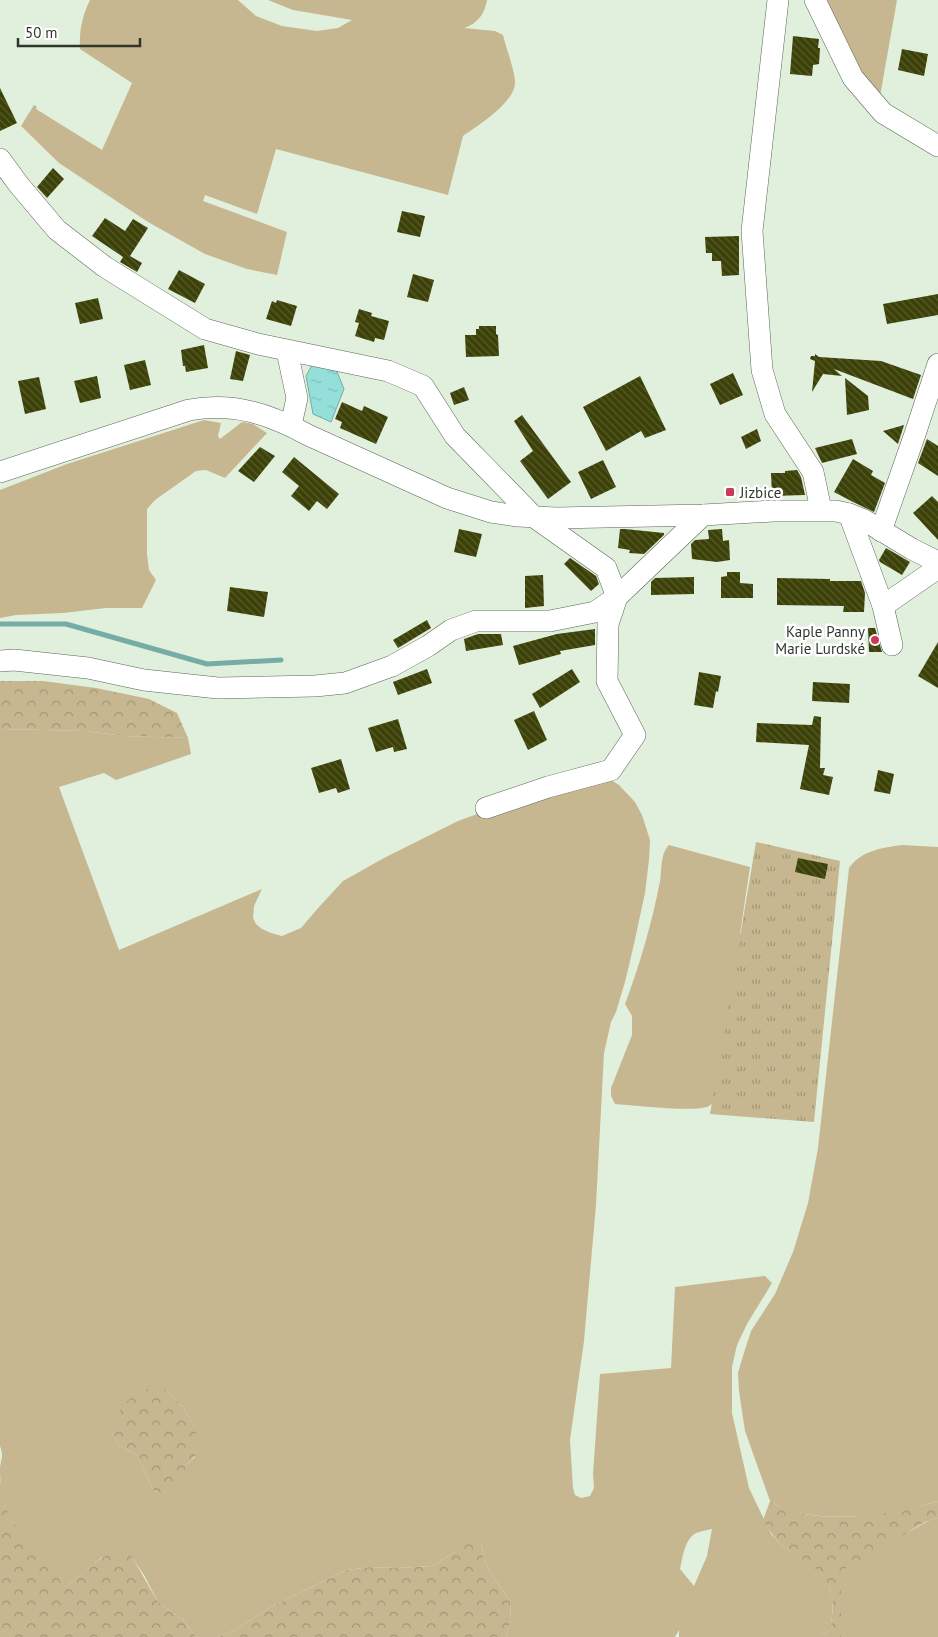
<svg xmlns="http://www.w3.org/2000/svg" width="938" height="1637" font-family="'PT Sans',sans-serif">
<style>
.green{fill:#c7b790;fill-rule:evenodd}
.forest{fill:url(#forest-crowns)}
.park{fill:url(#park-tufts)}
.water{fill:url(#water-ripples);stroke:#76aca6}
.lines{fill:none;stroke-linecap:round;stroke-linejoin:round}
.stream{stroke:#76aca6;stroke-width:5}
.building{fill:url(#building-back-hatch)}
.minor-casing{stroke:#596656;stroke-width:22}
.minor{stroke:#fff;stroke-width:21}
.poi-dot{fill:#ca3a57;stroke:#fff;stroke-width:2}
.labels{text-anchor:middle;dominant-baseline:central;stroke-width:5;stroke-linejoin:round;paint-order:stroke}
.poi-label{font-size:15px;fill:#30362e;stroke:#fff;text-anchor:start}
</style>
<defs>
<pattern id="forest-crowns" width="20" height="18" patternUnits="userSpaceOnUse" patternTransform="scale(1.25)"><rect width="20" height="18" fill="#c7b790"/><path d="M2 6a3 3 0 1 1 6 0M12 15a3 3 0 1 1 6 0" fill="none" stroke="#a29676"/></pattern>
<pattern id="park-tufts" width="24" height="20" patternUnits="userSpaceOnUse" patternTransform="scale(1.25)"><rect width="24" height="20" fill="#c7b790"/><path d="M3 7l-1-3M5 7V3M7 7l1-3M15 17l-1-3M17 17v-4M19 17l1-3" fill="none" stroke="#a29676"/></pattern>
<pattern id="water-ripples" width="26" height="14" patternUnits="userSpaceOnUse" patternTransform="scale(1.25)"><rect width="26" height="14" fill="#94dfda"/><path d="M2 4q2-2 4 0t4 0M15 11q2-2 4 0t4 0" fill="none" stroke="#80c0bb"/></pattern>
<pattern id="building-back-hatch" width="6" height="6" patternUnits="userSpaceOnUse" patternTransform="scale(1.25)"><rect width="6" height="6" fill="#3c4108"/><path d="M-1 5l2 2M0 0l6 6M5-1l2 2" fill="none" stroke="#575b2d"/></pattern>
</defs>
<rect width="100%" height="100%" fill="#e1f0dd"/>
<g class="green">
<path d="M90,0H238L256,16L282,26L317,31L338,28L352,20L293,10L268,0H487C485,14 477,24 464,28L495,31L503,35C506,48 514,68 515,81C517,101 478,126 463,136L448,195L276,149L257,214L205,195L203,201L287,232L277,275L247,269L205,254L148,222L59,163L21,126L34,105L37,107L36,109L102,150L132,83L80,49C79,32 82,16 90,0Z"/>
<polygon points="821,0 897,0 879,102"/>
<polygon points="204,420 221,423 218,436 220,439 242,422 253,424 267,433 225,478 206,470 196,471 155,500 147,509 147,554 149,570 156,580 142,608 106,608 63,613 16,615 0,618 0,490 67,464"/>
<path d="M0,729L86,731L124,736L188,738L191,754L116,780L104,773L59,787L119,950L262,889L254,906L253,918L256,924L262,929L271,933L282,936L301,928L319,907L343,881L384,858L458,821L532,794L611,780L619,785L635,802L642,815L650,840L649,860L645,893L634,944L625,982L616,1012L611,1022L604,1053L596,1205L584,1341L570,1440L573,1488L575,1495L581,1498L590,1496L594,1488L593,1474L600,1374L671,1368L675,1287L765,1276L772,1283L747,1324L737,1345L732,1367V1413L749,1488L771,1534L785,1548L816,1568L827,1581L833,1599L831,1629L821,1637H679V1630L675,1637H506L511,1620L510,1600L494,1579L484,1560L481,1542L455,1552L432,1566L397,1568L371,1567L346,1570L271,1607L235,1630L218,1637H196L183,1620L158,1602L144,1575L127,1550L101,1558L66,1587C45,1563 16,1538 5,1507C1,1496 0,1480 0,1468C1,1458 4,1457 0,1446ZM167,1390L182,1406L194,1426L195,1457L187,1464L174,1494H160L153,1490L138,1456L119,1445L112,1432ZM712,1529L707,1556L694,1586L680,1569C683,1557 684,1540 696,1533C701,1531 707,1530 712,1529Z"/>
<path d="M669,845L750,867L740,934L827,947L715,1100C713,1102 712,1104 709,1106C697,1113 632,1105 615,1104L611,1096V1088L632,1035V1016L625,1004C640,964 652,923 660,881C662,870 660,854 669,845Z"/>
<path d="M902,845L938,847V1501C927,1504 915,1508 904,1511C874,1517 821,1520 791,1511C783,1509 777,1505 770,1501L745,1431L739,1391L738,1373L743,1356L751,1331L775,1294L793,1252L808,1203L818,1148L849,868C862,850 882,848 902,845Z"/>
<polygon points="938,1518 938,1637 841,1637 841,1571 859,1559 930,1520"/>
</g>
<g class="forest">
<polygon points="0,681 43,681 96,688 149,699 177,713 188,738 124,736 86,731 0,729"/>
<path d="M156,1386L167,1390L182,1406L194,1426L198,1441V1449L195,1456L187,1464L178,1490L174,1494H160L153,1490L138,1456L119,1445L112,1432C119,1405 129,1395 156,1386Z"/>
<path d="M0,1480L5,1507L19,1532L66,1587C80,1576 109,1546 128,1550L158,1602L183,1620L196,1637H0Z"/>
<path d="M770,1501C809,1528 895,1515 938,1501V1518C921,1521 905,1535 889,1544C873,1553 857,1561 841,1571V1637H821L831,1629C831,1619 834,1607 832,1597C826,1568 806,1564 785,1548C776,1540 769,1531 763,1520Z"/>
<polygon points="473,1537 481,1542 484,1560 494,1579 510,1600 511,1620 506,1637 218,1637 235,1630 271,1607 346,1570 371,1567 397,1568 432,1566 455,1552 459,1538"/>
</g>
<polygon class="park" points="756,842 840,861 814,1122 710,1114"/>
<polygon class="water" points="312,365 336,369 344,389 331,422 313,414 306,376"/>
<g class="lines">
<polyline class="stream" points="0,624 66,624 207,664 281,660"/>
</g>
<g class="building">
<polygon points="793,36 819,39 818,48 820,48 819,64 813,65 812,76 790,74"/>
<polygon points="902,49 928,54 924,76 898,70"/>
<polygon points="0,88 17,123 0,131"/>
<polygon points="53,168 64,179 47,198 37,187"/>
<polygon points="402,211 425,216 420,237 397,232"/>
<polygon points="105,218 125,231 133,219 148,228 130,256 142,263 137,272 120,262 123,257 92,236"/>
<polygon points="739,236 739,275 722,276 721,261 712,261 712,253 706,253 705,237"/>
<polygon points="179,270 205,284 195,303 168,289"/>
<polygon points="413,274 434,280 428,302 407,297"/>
<polygon points="938,294 938,315 887,324 883,304"/>
<polygon points="98,298 103,319 80,324 75,303"/>
<polygon points="277,300 297,306 291,326 266,319 272,301 276,303"/>
<polygon points="359,309 372,313 371,316 389,321 384,340 375,338 374,342 355,336 359,323 355,322"/>
<polygon points="479,326 496,326 496,334 498,335 499,356 466,357 465,335 476,335 476,329 479,329"/>
<polygon points="204,345 208,368 186,372 185,366 183,366 181,350"/>
<polygon points="236,351 250,355 243,381 230,379"/>
<polygon points="815,354 819,357 881,361 921,375 913,399 834,369 842,376 823,374 812,392 815,361 810,359 811,356 815,356"/>
<polygon points="145,360 151,385 130,390 124,365"/>
<polygon points="733,373 743,395 720,405 710,384"/>
<polygon points="97,376 101,398 80,403 74,381"/>
<polygon points="640,376 666,430 645,438 641,431 606,451 583,407"/>
<polygon points="39,377 46,409 25,414 18,381"/>
<polygon points="845,378 868,396 869,410 847,415"/>
<polygon points="464,387 469,400 454,405 450,393"/>
<polygon points="342,402 362,411 364,406 388,417 376,444 340,428 342,422 335,419"/>
<polygon points="522,415 571,482 548,499 520,461 533,451 514,421"/>
<polygon points="904,425 898,444 883,431"/>
<polygon points="757,429 761,441 746,449 741,437"/>
<polygon points="852,439 857,454 822,463 815,448"/>
<polygon points="927,439 938,446 938,476 918,463"/>
<polygon points="260,447 275,456 254,482 238,471"/>
<polygon points="294,457 339,494 327,509 317,501 309,511 291,496 299,486 282,472"/>
<polygon points="853,459 873,471 871,475 885,483 874,512 853,502 834,492"/>
<polygon points="603,460 616,487 591,499 578,472"/>
<polygon points="797,470 801,477 805,495 772,496 771,473 785,473 785,471"/>
<polygon points="932,496 938,502 938,540 913,513"/>
<polygon points="459,529 482,534 476,557 454,552"/>
<polygon points="620,529 625,529 664,533 664,535 644,554 629,553 630,550 618,548"/>
<polygon points="722,529 723,541 729,540 730,560 717,562 692,559 691,544 695,540 709,539 708,530"/>
<polygon points="886,548 910,562 902,575 880,562 879,560"/>
<polygon points="570,558 596,576 599,584 591,591 564,564"/>
<polygon points="727,572 740,572 740,583 753,584 753,598 721,598 721,577 727,576"/>
<polygon points="543,575 544,606 525,608 525,576"/>
<polygon points="694,577 694,594 651,595 651,582 655,578"/>
<polygon points="777,578 830,579 830,581 861,581 865,593 864,612 843,612 844,606 777,605"/>
<polygon points="230,587 268,592 264,617 227,611"/>
<polygon points="427,620 431,628 398,648 393,640"/>
<polygon points="868,628 875,628 882,652 869,652"/>
<polygon points="595,629 595,645 560,651 561,654 519,665 513,646 557,634"/>
<polygon points="478,634 501,634 503,645 466,651 464,639"/>
<polygon points="938,642 938,688 918,676"/>
<polygon points="427,669 432,683 398,695 393,682"/>
<polygon points="572,669 580,682 540,708 532,694"/>
<polygon points="699,672 721,676 718,692 716,691 713,708 694,705"/>
<polygon points="813,682 850,684 849,703 812,701"/>
<polygon points="534,711 547,740 528,750 514,720"/>
<polygon points="814,716 821,717 820,768 825,768 823,775 833,777 829,795 800,789 809,745 756,742 757,723 812,725"/>
<polygon points="398,719 407,749 394,752 393,747 376,752 368,728"/>
<polygon points="341,759 350,789 338,793 336,788 319,793 311,768"/>
<polygon points="878,770 894,774 890,794 874,791"/>
<polygon points="798,858 828,864 825,879 795,872"/>
</g>
<g class="lines">
<defs>
<g id="minor">
<polyline points="778,0 752,231 762,370 775,414 813,472 821,510"/>
<polyline points="815,0 853,78 883,113 938,146"/>
<polyline points="0,159 19,185 57,230 105,267 205,329 258,344 388,371 423,386 455,436 534,517 606,568 617,597 608,624 607,681 635,735 611,770 548,787 486,808"/>
<polyline points="287,351 297,398 291,425"/>
<path d="M0,472L189,410C234,402 269,414 308,435L447,498L491,512L518,516L556,518L703,515L773,511H836L849,514L864,520L912,549L938,562"/>
<polyline points="849,514 883,606 892,645"/>
<polyline points="881,531 915,434 938,364"/>
<polyline points="883,606 938,568"/>
<polyline points="0,661 14,660 88,668 144,680 218,688 315,686 345,683 392,666 428,646 451,630 476,621 550,621 595,612 617,597 703,515"/>
</g>
</defs>
<use href="#minor" class="minor-casing"/>
<use href="#minor" class="minor"/>
</g>
<g class="poi-dot">
<rect x="725" y="487" width="10" height="10" rx="2.5"/>
<circle cx="875" cy="640" r="5"/>
</g>
<g class="labels">
<g class="poi-label">
<text x="740" y="492">Jizbice</text>
<text x="865" y="631" text-anchor="end">Kaple Panny<tspan x="865" dy="17">Marie Lurdské</tspan></text>
</g>
</g>
<path d="M18 38v8h122v-8" fill="none" stroke="#30362e" stroke-width="2.5"/>
<text x="25" y="38" font-size="15" fill="#30362e" stroke="#ffffff" stroke-width="4" paint-order="stroke">50 m</text>
</svg>
